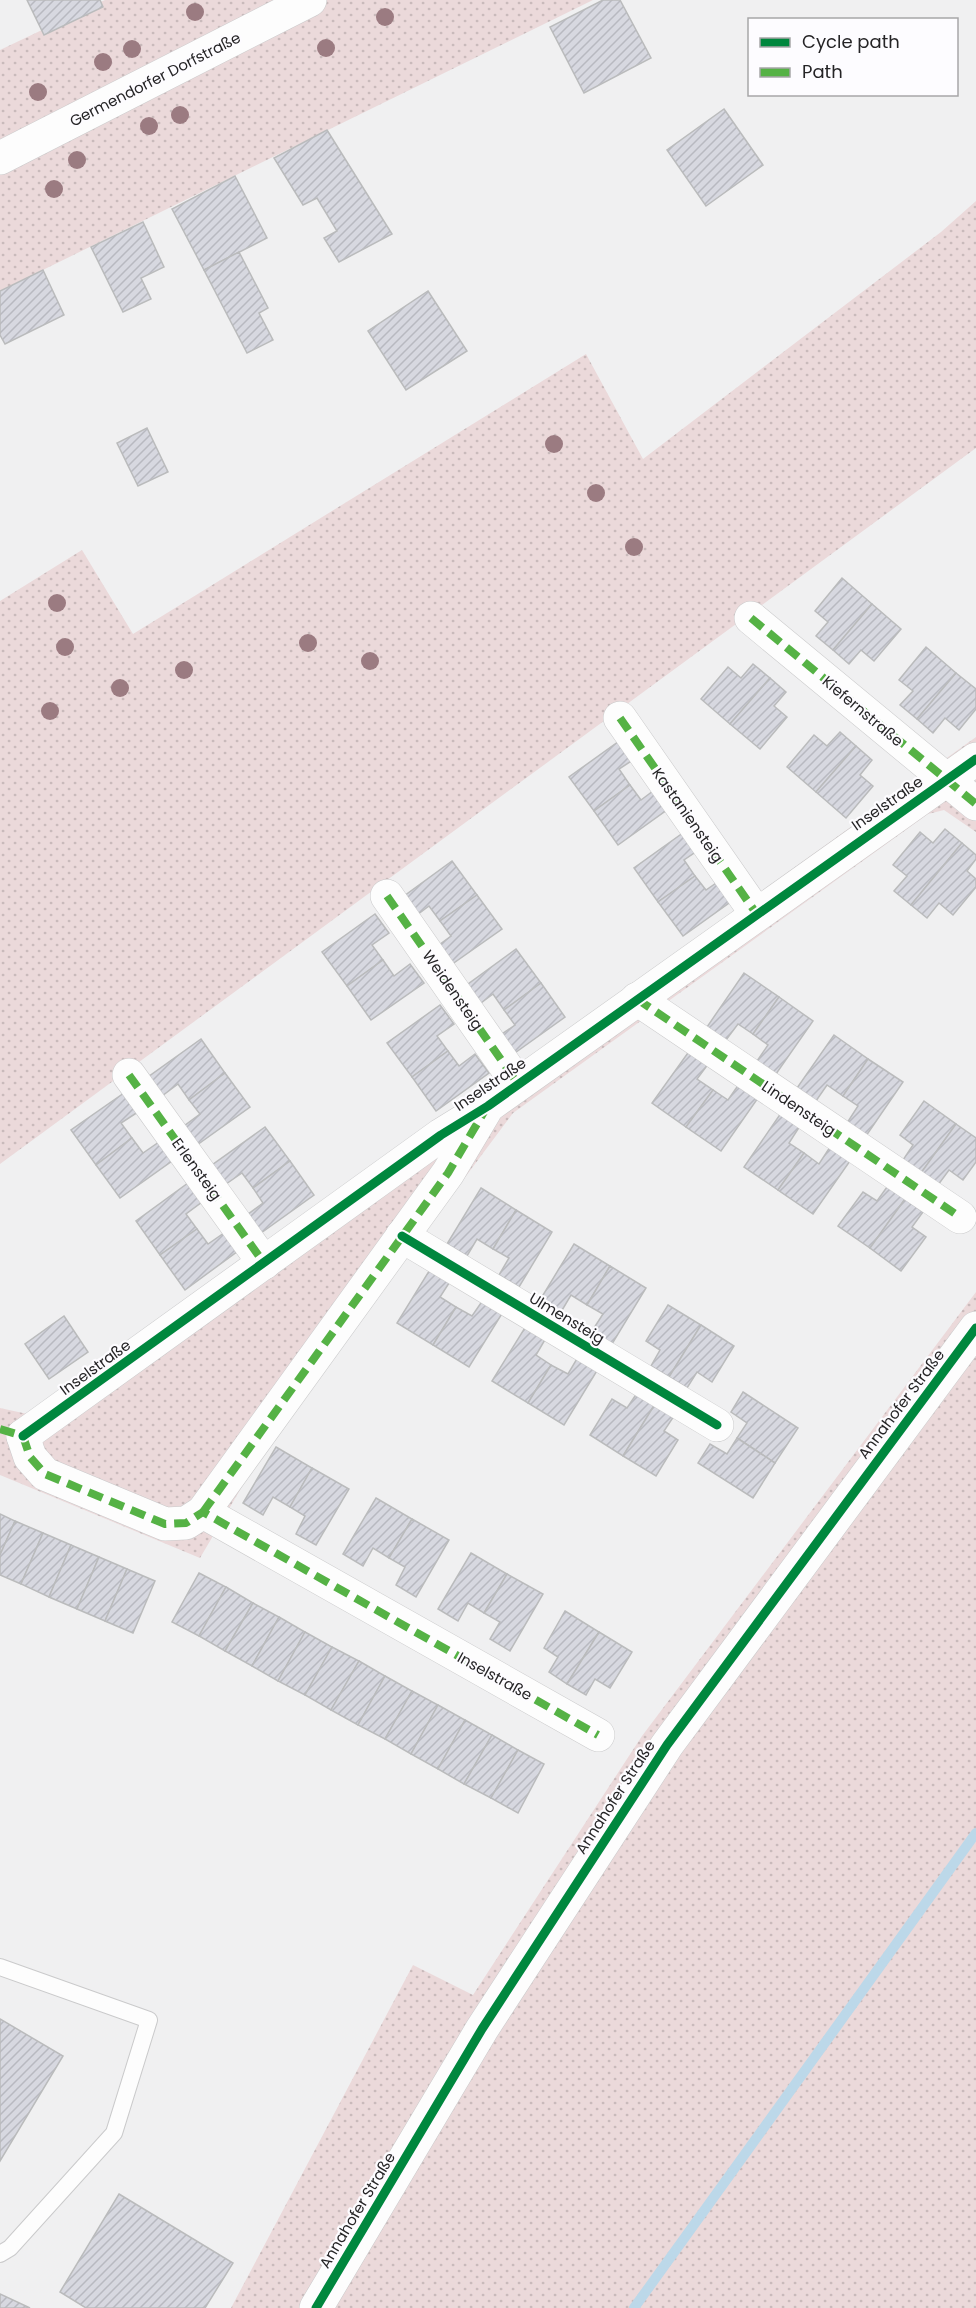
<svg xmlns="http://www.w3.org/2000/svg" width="976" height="2308" font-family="Poppins,sans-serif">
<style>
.grass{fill:url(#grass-dots)}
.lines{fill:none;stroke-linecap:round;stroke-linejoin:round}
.stream{stroke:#bcd8e9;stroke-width:10}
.building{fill:url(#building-hatch);stroke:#babbbc;stroke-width:1.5}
.lane-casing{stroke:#cacacb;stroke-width:18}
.street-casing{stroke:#cacacb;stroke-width:34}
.secondary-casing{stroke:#cacacb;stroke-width:34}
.lane{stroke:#fdfdfd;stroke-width:16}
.street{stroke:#fdfdfd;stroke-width:33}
.secondary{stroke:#fdfdfd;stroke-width:33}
.quiet{stroke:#55b245;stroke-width:8;stroke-dasharray:15 8;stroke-linecap:butt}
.cycleway-casing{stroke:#fdfcff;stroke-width:13}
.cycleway{stroke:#00873e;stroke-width:9}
.tree{fill:#9b7b81}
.labels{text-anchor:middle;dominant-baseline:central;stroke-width:4.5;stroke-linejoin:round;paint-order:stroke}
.street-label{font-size:15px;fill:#252426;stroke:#fdfcff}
</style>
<defs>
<pattern id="grass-dots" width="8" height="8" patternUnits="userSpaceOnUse" patternTransform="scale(1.5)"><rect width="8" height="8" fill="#ebd9da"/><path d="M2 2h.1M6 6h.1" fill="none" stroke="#c9babb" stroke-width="1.8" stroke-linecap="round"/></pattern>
<pattern id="building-hatch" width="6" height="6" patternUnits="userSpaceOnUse" patternTransform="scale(1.5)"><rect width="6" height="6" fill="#d7d8e0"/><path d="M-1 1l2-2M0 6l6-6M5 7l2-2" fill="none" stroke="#b8b9c0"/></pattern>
</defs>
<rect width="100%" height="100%" fill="#f0f0f1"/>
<g class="grass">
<polygon points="105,0 593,0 0,291 0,50"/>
<polygon points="976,201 976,448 0,1164 0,601 82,550 133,634 586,354 643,459 941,232"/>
<polygon points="976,737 976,832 944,810 928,814 513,1113 270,1439 200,1558 0,1475 0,1408 32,1415"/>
<polygon points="976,1292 976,2308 231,2308 413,1965 473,1995 642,1736"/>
</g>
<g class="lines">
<polyline class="stream" points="634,2308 976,1833"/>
</g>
<g class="building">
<polygon points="27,0 100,0 103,7 44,35"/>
<polygon points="603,0 620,0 651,58 584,93 550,27"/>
<polygon points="724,109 763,165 706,206 667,150"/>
<polygon points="327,130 392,234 339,262 324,238 337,231 317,198 303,205 274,158"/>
<polygon points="235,176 267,238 204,270 172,209"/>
<polygon points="143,222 164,267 141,278 151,299 123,312 91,247"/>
<polygon points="239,252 268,308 259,313 273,340 247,353 204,270"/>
<polygon points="43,270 64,315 5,344 0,335 0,291"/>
<polygon points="428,291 467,351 406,390 368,331"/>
<polygon points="147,428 168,472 138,486 117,443"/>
<polygon points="842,578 872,604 833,650 816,636 828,622 815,611"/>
<polygon points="872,604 901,629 874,661 861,650 849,664 833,650"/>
<polygon points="926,647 956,673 917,719 900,705 913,691 899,680"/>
<polygon points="753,664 770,678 730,724 701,699 728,667 741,678"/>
<polygon points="956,673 976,689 976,709 959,730 945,718 933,733 917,719"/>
<polygon points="770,678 786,692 774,706 787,717 760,749 730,724"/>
<polygon points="840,732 856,746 816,792 787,767 814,735 827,746"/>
<polygon points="622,739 636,758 619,769 630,785 594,811 569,777"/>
<polygon points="856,746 872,760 860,775 873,786 846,818 816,792"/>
<polygon points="630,785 641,800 657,788 671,807 618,845 594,811"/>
<polygon points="945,829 962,843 911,905 894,891 907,876 893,865 920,832 933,843"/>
<polygon points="687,830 700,849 684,860 695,876 658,902 634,868"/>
<polygon points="962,843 976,855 976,859 967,871 976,879 976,887 953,915 939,903 927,918 911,905"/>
<polygon points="452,861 477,895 440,921 429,906 413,918 400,899"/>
<polygon points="695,876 706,890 722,879 736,898 683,936 658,902"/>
<polygon points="477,895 502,929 448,967 435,948 451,936 440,921"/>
<polygon points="375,914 389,933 372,945 383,960 347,986 322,952"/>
<polygon points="516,949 541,983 504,1010 493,994 477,1006 464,987"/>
<polygon points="383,960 394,976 410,964 424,983 371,1020 347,986"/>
<polygon points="744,973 779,997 753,1034 738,1024 726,1040 707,1027"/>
<polygon points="541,983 565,1017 512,1055 499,1036 515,1025 504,1010"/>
<polygon points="779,997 813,1021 776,1074 757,1061 768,1045 753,1034"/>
<polygon points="440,1005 454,1024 437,1036 448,1051 412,1077 387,1043"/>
<polygon points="834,1035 868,1059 843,1096 827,1085 816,1101 797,1088"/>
<polygon points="201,1039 225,1073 189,1100 178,1084 162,1096 148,1077"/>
<polygon points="690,1050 709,1063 697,1079 713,1090 686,1127 652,1103"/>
<polygon points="448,1051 459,1066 475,1054 489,1073 436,1111 412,1077"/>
<polygon points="868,1059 903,1082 866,1136 847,1123 858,1106 843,1096"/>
<polygon points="225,1073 250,1107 197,1145 184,1126 200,1114 189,1100"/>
<polygon points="739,1084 758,1098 721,1151 686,1127 713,1090 728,1100"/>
<polygon points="124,1093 138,1112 121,1123 132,1138 96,1165 71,1130"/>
<polygon points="924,1101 956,1124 921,1173 903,1160 913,1145 900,1135"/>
<polygon points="781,1113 800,1126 789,1143 804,1153 778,1190 744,1167"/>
<polygon points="956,1124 976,1138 976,1162 963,1180 949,1170 938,1185 921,1173"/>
<polygon points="265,1127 290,1161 253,1188 242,1173 226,1184 212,1165"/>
<polygon points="132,1138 143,1153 159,1142 172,1161 120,1198 96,1165"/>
<polygon points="830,1147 850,1161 813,1214 778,1190 804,1153 819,1164"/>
<polygon points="290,1161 314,1195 261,1233 247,1215 263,1203 253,1188"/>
<polygon points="188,1183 202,1202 186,1214 197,1229 160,1255 136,1221"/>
<polygon points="887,1187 905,1199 870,1248 838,1226 863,1192 877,1201"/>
<polygon points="481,1188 516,1210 493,1249 477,1239 467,1256 447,1244"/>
<polygon points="905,1199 923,1212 912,1227 926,1237 901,1271 870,1248"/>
<polygon points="516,1210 552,1232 519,1287 499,1275 509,1258 493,1249"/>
<polygon points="197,1229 208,1244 224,1233 238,1251 185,1290 160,1255"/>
<polygon points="574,1244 610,1266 587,1305 571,1295 561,1312 540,1300"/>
<polygon points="610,1266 646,1288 612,1344 592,1331 603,1314 587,1305"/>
<polygon points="431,1268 451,1280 440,1297 456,1307 433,1345 397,1323"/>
<polygon points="483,1300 503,1312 469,1367 433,1345 456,1307 472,1316"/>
<polygon points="668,1305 701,1325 669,1377 651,1366 660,1350 646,1341"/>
<polygon points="64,1316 88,1352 49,1379 25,1344"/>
<polygon points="701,1325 734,1346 712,1382 697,1372 687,1388 669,1377"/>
<polygon points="526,1326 546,1338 536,1355 551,1365 528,1403 492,1381"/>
<polygon points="578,1357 598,1369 564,1425 528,1403 551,1365 568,1374"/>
<polygon points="743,1392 798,1428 775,1463 737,1438 747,1423 731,1412"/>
<polygon points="637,1393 655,1404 623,1456 590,1435 612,1399 627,1408"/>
<polygon points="655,1404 674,1416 664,1431 678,1440 656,1476 623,1456"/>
<polygon points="737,1438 775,1463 753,1498 698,1463 710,1444 727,1454"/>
<polygon points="276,1447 312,1468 290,1507 273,1497 263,1515 243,1503"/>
<polygon points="312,1468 349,1489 316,1545 296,1534 305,1516 290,1507"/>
<polygon points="376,1498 412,1519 389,1558 373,1548 363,1566 343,1554"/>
<polygon points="0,1514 15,1521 0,1555"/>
<polygon points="412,1519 449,1540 416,1597 396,1585 405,1567 389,1558"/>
<polygon points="15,1521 43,1533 21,1584 0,1575 0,1555"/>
<polygon points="43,1533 71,1545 49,1597 21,1584"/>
<polygon points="71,1545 99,1557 77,1609 49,1597"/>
<polygon points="471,1553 507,1574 484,1613 468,1603 458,1621 438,1609"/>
<polygon points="99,1557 127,1569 105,1621 77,1609"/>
<polygon points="127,1569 155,1581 133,1633 105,1621"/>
<polygon points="199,1573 226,1587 199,1636 172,1622"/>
<polygon points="507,1574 543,1594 510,1651 490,1639 500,1622 484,1613"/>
<polygon points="226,1587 253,1603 225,1651 199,1636"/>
<polygon points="253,1603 279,1617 252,1666 225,1651"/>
<polygon points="565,1611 599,1632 567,1684 549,1672 558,1657 544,1648"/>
<polygon points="279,1617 305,1632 278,1681 252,1666"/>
<polygon points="305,1632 332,1647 305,1695 278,1681"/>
<polygon points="599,1632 632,1652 610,1688 595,1679 586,1695 567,1684"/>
<polygon points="332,1647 359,1661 331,1710 305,1695"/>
<polygon points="359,1661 385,1676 358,1725 331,1710"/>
<polygon points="385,1676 412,1691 385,1739 358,1725"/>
<polygon points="412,1691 438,1705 411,1754 385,1739"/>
<polygon points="438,1705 465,1720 438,1769 411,1754"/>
<polygon points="465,1720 492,1735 464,1784 438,1769"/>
<polygon points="492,1735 518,1750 491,1798 464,1784"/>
<polygon points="518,1750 544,1764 518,1813 491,1798"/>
<polygon points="0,2019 63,2056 0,2161"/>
<polygon points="119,2194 233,2263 205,2308 86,2308 60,2292"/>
<polygon points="0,2294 30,2308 0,2308"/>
</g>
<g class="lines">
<defs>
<polyline id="lane" points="0,1967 149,2020 114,2133 10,2248 0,2254"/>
<g id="street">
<polyline points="751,618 976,804"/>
<polyline points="620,718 756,913"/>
<polyline points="387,896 518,1084"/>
<polyline points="637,999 960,1217"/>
<polyline points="129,1075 264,1263"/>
<polyline points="402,1236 717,1425"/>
<polyline points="23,1436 441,1135 488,1106 976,759"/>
<polyline points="23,1436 30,1457 45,1474 165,1524 186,1523 203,1512 598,1735"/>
<polyline points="203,1512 448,1173 485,1111"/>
<polyline points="316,2308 482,2029 667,1745 976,1328"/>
</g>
<polyline id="secondary" points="0,158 310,0"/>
</defs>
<use href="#lane" class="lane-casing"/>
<use href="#street" class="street-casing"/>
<use href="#secondary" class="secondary-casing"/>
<use href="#lane" class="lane"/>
<use href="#street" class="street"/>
<use href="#secondary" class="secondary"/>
<g class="quiet">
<polyline points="751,618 976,804"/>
<polyline points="620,718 756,913"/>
<polyline points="387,896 518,1084"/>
<polyline points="637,999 960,1217"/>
<polyline points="129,1075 264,1263"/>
<polyline points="0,1429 23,1436"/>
<polyline points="23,1436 30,1457 45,1474 165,1524 186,1523 203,1512 598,1735"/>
<polyline points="203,1512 448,1173 484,1112"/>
</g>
<defs>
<g id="cycleway">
<polyline points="402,1236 717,1425"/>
<polyline points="23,1436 441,1135 488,1106 976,759"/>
<polyline points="316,2308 482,2029 667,1745 976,1328"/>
</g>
</defs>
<use href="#cycleway" class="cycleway-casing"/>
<use href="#cycleway" class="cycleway"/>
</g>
<g class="tree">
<circle cx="195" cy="12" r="9"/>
<circle cx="385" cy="17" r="9"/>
<circle cx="326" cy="48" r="9"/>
<circle cx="132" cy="49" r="9"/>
<circle cx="103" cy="62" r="9"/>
<circle cx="38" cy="92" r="9"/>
<circle cx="180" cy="115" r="9"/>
<circle cx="149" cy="126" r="9"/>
<circle cx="77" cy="160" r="9"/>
<circle cx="54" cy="189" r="9"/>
<circle cx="554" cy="444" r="9"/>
<circle cx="596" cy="493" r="9"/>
<circle cx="634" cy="547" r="9"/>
<circle cx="57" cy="603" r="9"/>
<circle cx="308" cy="643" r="9"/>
<circle cx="65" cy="647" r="9"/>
<circle cx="370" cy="661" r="9"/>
<circle cx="184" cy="670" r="9"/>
<circle cx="120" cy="688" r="9"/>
<circle cx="50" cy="711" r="9"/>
</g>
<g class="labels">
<g class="street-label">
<text transform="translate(155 79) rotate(-27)">Germendorfer Dorfstraße</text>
<text transform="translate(863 711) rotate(40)">Kiefernstraße</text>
<text transform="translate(887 803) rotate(-35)">Inselstraße</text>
<text transform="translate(688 815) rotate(55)">Kastaniensteig</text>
<text transform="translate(453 990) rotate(55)">Weidensteig</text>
<text transform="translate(490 1084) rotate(-34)">Inselstraße</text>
<text transform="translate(799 1108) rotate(34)">Lindensteig</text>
<text transform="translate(197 1169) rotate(54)">Erlensteig</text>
<text transform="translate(567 1318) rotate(31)">Ulmensteig</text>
<text transform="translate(95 1367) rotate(-36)">Inselstraße</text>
<text transform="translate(901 1404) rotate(-53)">Annahofer Straße</text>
<text transform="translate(495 1676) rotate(29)">Inselstraße</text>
<text transform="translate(615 1797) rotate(-57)">Annahofer Straße</text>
<text transform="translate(357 2210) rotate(-59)">Annahofer Straße</text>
</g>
</g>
<rect x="748" y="18" width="210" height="78" fill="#fdfcff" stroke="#a7a6a8" stroke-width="1.5"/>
<rect x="760" y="38" width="30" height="9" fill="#00873e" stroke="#a7a6a8" stroke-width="1.5"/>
<text x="802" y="48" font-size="18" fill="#252426">Cycle path</text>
<rect x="760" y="68" width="30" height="9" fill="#55b245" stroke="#a7a6a8" stroke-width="1.5"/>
<text x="802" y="78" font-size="18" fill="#252426">Path</text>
</svg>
